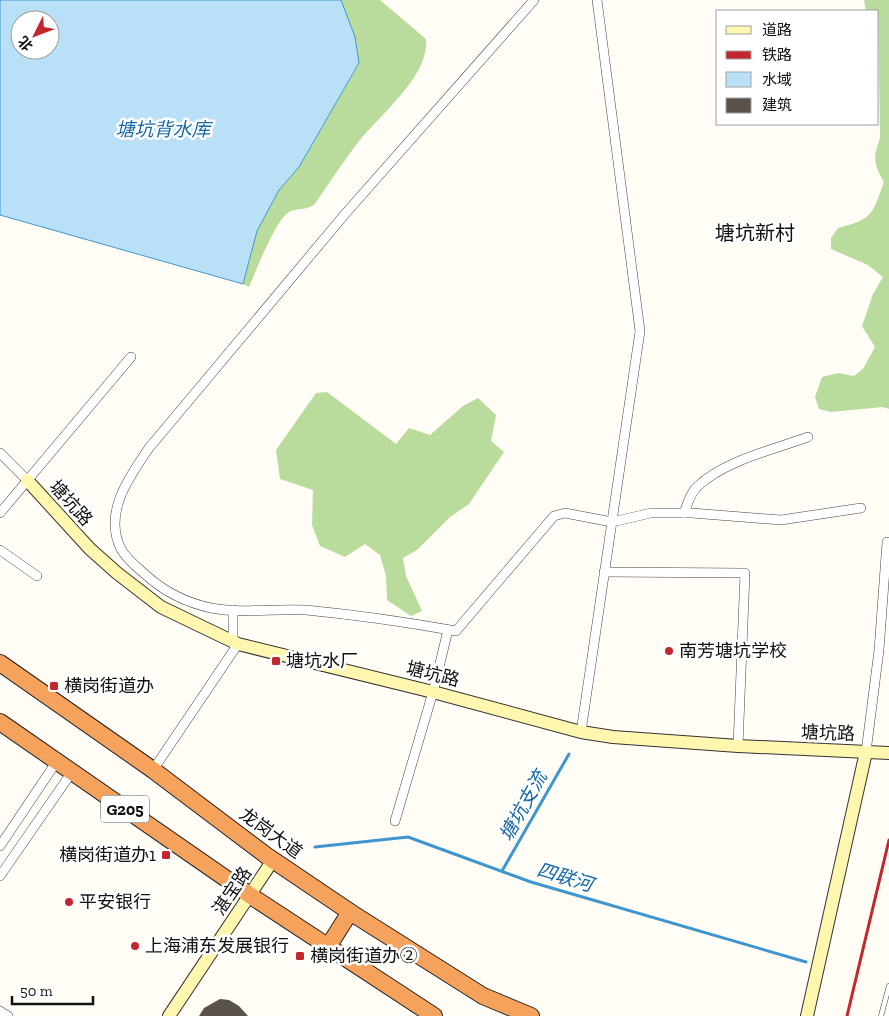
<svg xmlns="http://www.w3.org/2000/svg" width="889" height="1016" font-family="'Zilla Slab','Noto Sans SC',serif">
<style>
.forest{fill:#b9dc9c}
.water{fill:#b9e0f7;stroke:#3f96cf;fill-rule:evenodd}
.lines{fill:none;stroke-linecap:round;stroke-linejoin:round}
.stream{stroke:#3f96cf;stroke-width:3}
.building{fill:#5a524d}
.lane-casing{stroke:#444;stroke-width:5.5}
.street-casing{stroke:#444;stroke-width:10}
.secondary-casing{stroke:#333;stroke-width:14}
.highway-casing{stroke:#222;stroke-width:18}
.lane{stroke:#fff;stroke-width:4.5}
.street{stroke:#fff;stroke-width:9}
.secondary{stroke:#fff6b0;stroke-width:12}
.highway{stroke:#f5a25d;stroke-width:16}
.rail{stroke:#c4262e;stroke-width:3}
.poi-dot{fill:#c4262e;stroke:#fff;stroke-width:2}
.labels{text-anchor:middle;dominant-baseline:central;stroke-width:5;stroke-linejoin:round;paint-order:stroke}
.shield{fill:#fff;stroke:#585858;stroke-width:1}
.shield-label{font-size:16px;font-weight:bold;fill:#111}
.street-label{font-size:18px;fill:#111;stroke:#fff}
.poi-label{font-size:18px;fill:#111;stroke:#fff;text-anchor:start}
.water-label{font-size:19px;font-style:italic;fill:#1768a6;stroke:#fff}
.quarter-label{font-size:20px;fill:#111;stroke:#fff}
</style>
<rect width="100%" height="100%" fill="#fffdf5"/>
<g class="forest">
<path d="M341,0H380L426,39C430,77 377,117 356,145C341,165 328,185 314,205C304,211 297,208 289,212C275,221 256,271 249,287L243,284L257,231L279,190L299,167L359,64L355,37Z"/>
<path d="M864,0H889V409L883,407L831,412L819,409L815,397L822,377L838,373L854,376L863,369L875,347L862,326L873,294L883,277L868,265L831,249V238L838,228C873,219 872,215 884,182C873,163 873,158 880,138L878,11H866Z"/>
<polygon points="327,392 396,444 409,428 430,435 463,406 478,398 496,415 491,441 504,452 469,504 450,517 417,550 403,558 406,576 422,611 411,616 387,600 386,576 380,555 365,544 345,557 320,546 312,525 313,490 280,479 276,450 316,393"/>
</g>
<path class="water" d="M0,0H341L355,37L359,63L299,167L279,190L257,231L243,284L0,215ZM20,20H50V50H20Z"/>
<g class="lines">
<g class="stream">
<polyline points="315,847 408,837 531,882 806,962"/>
<polyline points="502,871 569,754"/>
</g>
</g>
<polygon class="building" points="220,999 229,1000 239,1006 248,1016 199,1016 204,1008"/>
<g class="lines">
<defs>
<polyline id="lane" points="881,1016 889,986"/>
<g id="street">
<path d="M534,0L345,214L149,448C129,477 103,513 121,549C127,560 138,568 147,576C165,592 188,603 211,608C242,614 275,608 306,610C357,615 406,622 456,631L554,516L565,513L612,522L651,513H692L781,520L861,508"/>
<polyline points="0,453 27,480"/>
<polyline points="0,513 131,357"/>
<path d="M684,513C688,503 690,493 698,486C724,461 775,449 808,437"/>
<polyline points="0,550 37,576"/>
<polyline points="604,572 745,573 738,746"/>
<polyline points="233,642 233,610"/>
<polyline points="581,732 640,331 597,0"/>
<polyline points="866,752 879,650 887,542"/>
<polyline points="153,770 238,644"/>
<polyline points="395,821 433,692 448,630"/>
<polyline points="0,846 57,761"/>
<polyline points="0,876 72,772"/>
<polyline points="0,1011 8,1016"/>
</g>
<g id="secondary">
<polyline points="27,480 90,549 117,573 161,607 238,644 433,692 581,732 613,737 738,746 889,753"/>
<polyline points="169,1016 273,860"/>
<polyline points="807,1016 866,752"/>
</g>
<g id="highway">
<polyline points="0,663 153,770 267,856 350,912 483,996 531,1016"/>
<polyline points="0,722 254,898 434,1016"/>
<polyline points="328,947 350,912"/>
</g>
</defs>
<use href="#lane" class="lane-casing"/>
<use href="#street" class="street-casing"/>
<use href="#secondary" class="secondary-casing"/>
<use href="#highway" class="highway-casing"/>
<use href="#lane" class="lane"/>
<use href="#street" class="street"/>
<use href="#secondary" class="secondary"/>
<use href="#highway" class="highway"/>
<polyline class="rail" points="847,1016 889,840"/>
</g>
<g class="poi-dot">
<circle cx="669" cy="651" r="5"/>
<rect x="271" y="656" width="10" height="10" rx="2.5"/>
<rect x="49" y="681" width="10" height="10" rx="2.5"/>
<rect x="161" y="850" width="10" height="10" rx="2.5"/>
<circle cx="69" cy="902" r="5"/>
<circle cx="135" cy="946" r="5"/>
<rect x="295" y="951" width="10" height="10" rx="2.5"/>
</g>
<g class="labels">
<rect class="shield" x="101" y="795.5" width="48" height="27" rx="4"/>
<g class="shield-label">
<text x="125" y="809">G205</text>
</g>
<g class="street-label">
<text transform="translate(71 503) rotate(48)">塘坑路</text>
<text transform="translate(433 674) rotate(14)">塘坑路</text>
<text transform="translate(828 733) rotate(2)">塘坑路</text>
<text transform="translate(271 833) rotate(36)">龙岗大道</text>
<text transform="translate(232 891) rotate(-56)">湛宝路</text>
</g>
<g class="poi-label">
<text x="679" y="651">南芳塘坑学校</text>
<text x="286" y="661">塘坑水厂</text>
<text x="64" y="686">横岗街道办</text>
<text x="156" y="855" text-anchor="end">横岗街道办1</text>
<text x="79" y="902">平安银行</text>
<text x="145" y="946">上海浦东发展银行</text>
<text x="310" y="956">横岗街道办②</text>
</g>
<g class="water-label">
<text x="163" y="129">塘坑背水库</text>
<text transform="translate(523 806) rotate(-61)">塘坑支流</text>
<text transform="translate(565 877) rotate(17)">四联河</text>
</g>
<g class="quarter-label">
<text x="755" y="233">塘坑新村</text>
</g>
</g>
<rect x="716" y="10" width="162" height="115" fill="#ffffff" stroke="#a0a0a0"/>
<rect x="726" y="26" width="25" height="8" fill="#fff6b0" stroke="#a0a0a0"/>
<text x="762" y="35" font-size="15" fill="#111111">道路</text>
<rect x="726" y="51" width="25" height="8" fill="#c4262e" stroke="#a0a0a0"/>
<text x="762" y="60" font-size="15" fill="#111111">铁路</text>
<rect x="726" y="72" width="25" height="15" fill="#b9e0f7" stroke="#a0a0a0"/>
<text x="762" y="85" font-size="15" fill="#111111">水域</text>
<rect x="726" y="98" width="25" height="15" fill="#5a524d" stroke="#a0a0a0"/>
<text x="762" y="110" font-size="15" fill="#111111">建筑</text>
<g transform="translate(35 35) rotate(228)"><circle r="24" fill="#ffffff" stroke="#a0a0a0"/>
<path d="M0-4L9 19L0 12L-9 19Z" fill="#c4262e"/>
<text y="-8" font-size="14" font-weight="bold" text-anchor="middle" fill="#111111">北</text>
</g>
<path d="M12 996v8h81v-8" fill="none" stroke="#111111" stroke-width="2.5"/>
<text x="20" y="996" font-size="15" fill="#111111" stroke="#ffffff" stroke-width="4" paint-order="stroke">50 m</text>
</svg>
